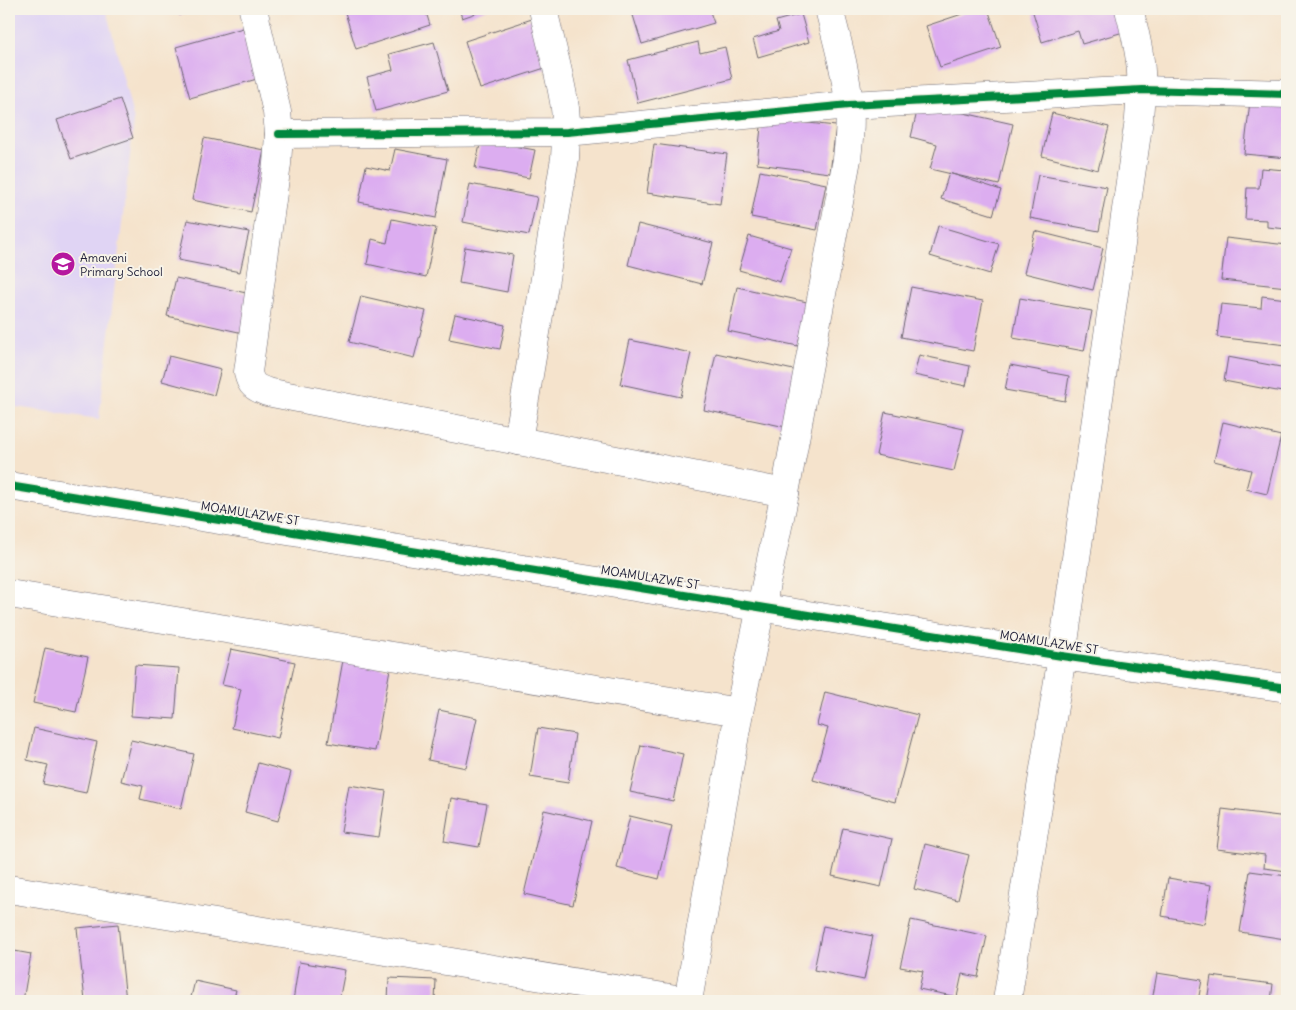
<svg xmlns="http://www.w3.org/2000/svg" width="1296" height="1010" font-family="Delius,sans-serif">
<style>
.built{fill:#e0d4f4}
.building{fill:#dcadf0}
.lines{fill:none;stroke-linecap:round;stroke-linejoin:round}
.minor-casing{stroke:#6c666e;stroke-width:29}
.tertiary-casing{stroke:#6c666e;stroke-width:29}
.minor{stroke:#fff;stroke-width:28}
.tertiary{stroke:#fff;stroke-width:28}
.cycleway-casing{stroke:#f7f3e8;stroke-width:11}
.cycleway{stroke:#00873e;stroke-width:8}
.labels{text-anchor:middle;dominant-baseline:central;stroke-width:4;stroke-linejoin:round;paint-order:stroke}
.poi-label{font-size:12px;fill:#22223b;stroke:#f7f3e8;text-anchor:start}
.street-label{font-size:12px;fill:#22223b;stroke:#f7f3e8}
</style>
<rect width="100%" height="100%" fill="#f7f3e8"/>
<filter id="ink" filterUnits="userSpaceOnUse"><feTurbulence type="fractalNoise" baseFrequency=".02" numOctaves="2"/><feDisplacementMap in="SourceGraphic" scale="10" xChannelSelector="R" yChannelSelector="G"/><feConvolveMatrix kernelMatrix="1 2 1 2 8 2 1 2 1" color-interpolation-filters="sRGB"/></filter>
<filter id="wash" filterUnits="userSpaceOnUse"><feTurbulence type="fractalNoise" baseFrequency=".0096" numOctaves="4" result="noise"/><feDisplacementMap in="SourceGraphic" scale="20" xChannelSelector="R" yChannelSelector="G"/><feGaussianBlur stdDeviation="1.12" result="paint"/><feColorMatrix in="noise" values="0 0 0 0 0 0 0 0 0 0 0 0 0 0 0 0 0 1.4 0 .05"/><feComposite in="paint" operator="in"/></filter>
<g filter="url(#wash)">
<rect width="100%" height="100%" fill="#f5e3cc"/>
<polygon class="built" points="9,9 106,9 134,121 99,419 9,406"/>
<g id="blocks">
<g class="building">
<polygon points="177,9 198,9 179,15"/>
<polygon points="344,9 425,9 430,25 356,49"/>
<polygon points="459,9 488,9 462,18"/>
<polygon points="631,9 709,9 714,23 642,44"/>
<polygon points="977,9 988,9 1001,47 940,67 926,26"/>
<polygon points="1032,9 1120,9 1127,31 1082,44 1078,31 1042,42"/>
<polygon points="801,14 809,42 758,57 753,39 779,31 776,21"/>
<polygon points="535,18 551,66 480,89 465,41"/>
<polygon points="243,28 257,79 190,98 176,47"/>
<polygon points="434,42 448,91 376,111 367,77 393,70 389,54"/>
<polygon points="698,42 700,53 725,47 732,79 638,103 628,60"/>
<polygon points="120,99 133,138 71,159 57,120"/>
<polygon points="1250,101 1287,105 1287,158 1244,154"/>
<polygon points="919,103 1013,124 999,185 930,169 937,144 911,137"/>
<polygon points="1052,113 1109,127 1098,170 1042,156"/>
<polygon points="762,118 836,126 830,173 757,164"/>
<polygon points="204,138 264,150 251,212 192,200"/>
<polygon points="481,140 535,150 529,178 475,168"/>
<polygon points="654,144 727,154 720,204 647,193"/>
<polygon points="395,149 447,159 436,218 359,202 366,166 390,171"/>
<polygon points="1261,168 1285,170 1283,206 1287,207 1287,229 1267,227 1267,220 1245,219 1247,188 1259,188"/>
<polygon points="760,171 826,184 817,230 751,217"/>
<polygon points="949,173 1001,190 993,215 941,199"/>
<polygon points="1038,175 1107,187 1099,231 1030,218"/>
<polygon points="470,184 537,197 529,235 463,222"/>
<polygon points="392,219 436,228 426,277 367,264 372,239 387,243"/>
<polygon points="187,220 249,232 240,272 178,260"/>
<polygon points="638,224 713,243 702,284 628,265"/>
<polygon points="938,226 999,244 990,274 930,256"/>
<polygon points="1035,231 1103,248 1093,290 1024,273"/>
<polygon points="749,236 791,248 780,282 739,270"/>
<polygon points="1226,238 1287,245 1287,287 1221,280"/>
<polygon points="465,247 513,255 507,292 459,283"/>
<polygon points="176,278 251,294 243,333 167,316"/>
<polygon points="737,287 807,302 798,346 728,331"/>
<polygon points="911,287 983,301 973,351 901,337"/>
<polygon points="361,296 426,311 414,358 349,342"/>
<polygon points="1262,296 1287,299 1287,345 1217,337 1221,304 1261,308"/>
<polygon points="1020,298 1092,311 1084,351 1013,338"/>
<polygon points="455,314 505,325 500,349 449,339"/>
<polygon points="630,340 691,353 681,397 620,384"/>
<polygon points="716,353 798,371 786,427 704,410"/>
<polygon points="919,355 970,366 966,386 914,375"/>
<polygon points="169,356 221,369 214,395 162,381"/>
<polygon points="1228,357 1286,368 1282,392 1224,381"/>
<polygon points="1010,365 1069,376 1065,401 1005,390"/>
<polygon points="885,412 964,429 954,471 876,455"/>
<polygon points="1223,422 1281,436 1267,494 1246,489 1251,470 1214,461"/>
<polygon points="45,648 88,657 76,712 33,703"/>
<polygon points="231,649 295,662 278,738 232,728 241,689 222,685"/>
<polygon points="343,660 390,669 375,751 328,743"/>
<polygon points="135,665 179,668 175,719 131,716"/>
<polygon points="825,692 918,715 895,802 813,780 828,728 817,725"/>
<polygon points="439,710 477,718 466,768 428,760"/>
<polygon points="34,728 97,742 86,793 43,784 48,765 27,760"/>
<polygon points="538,728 575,734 568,783 530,777"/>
<polygon points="131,740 194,754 181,809 140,799 143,786 121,781"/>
<polygon points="641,745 683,754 673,801 630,792"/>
<polygon points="258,763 291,772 278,821 245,812"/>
<polygon points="349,785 386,791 379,837 341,832"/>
<polygon points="451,798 487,804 479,847 444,841"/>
<polygon points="1222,809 1287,817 1287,871 1264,868 1265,855 1217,849"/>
<polygon points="544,810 592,821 573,905 524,894"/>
<polygon points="630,816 672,826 659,879 617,868"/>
<polygon points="843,828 892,839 881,887 832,876"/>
<polygon points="925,844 969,855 958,900 914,889"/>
<polygon points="1250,871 1287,876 1287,923 1285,939 1240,932"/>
<polygon points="1168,878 1211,885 1204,924 1162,916"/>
<polygon points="911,920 987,936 978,977 962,974 957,997 919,989 923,971 900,967"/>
<polygon points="118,924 126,1001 85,1001 77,928"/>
<polygon points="823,926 873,936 864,980 814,970"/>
<polygon points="9,950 31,954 23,1001 9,1000"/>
<polygon points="299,962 345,970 339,1001 293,1001"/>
<polygon points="1157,973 1202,980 1198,1001 1152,1001"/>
<polygon points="1211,976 1273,984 1271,1001 1207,1001"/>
<polygon points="389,978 436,980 435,1001 388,1001"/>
<polygon points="195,981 236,990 233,1001 190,1001"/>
</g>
</g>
</g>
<g filter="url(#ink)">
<use href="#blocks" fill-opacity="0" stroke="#6c666e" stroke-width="1"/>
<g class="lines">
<defs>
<g id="minor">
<path d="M253,9L277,112L279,134L277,164L248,372C250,385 256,388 267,392L785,493"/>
<polyline points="279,134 567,132 849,105 1142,90 1287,94"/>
<path d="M518,441L565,158C566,141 567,125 565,108C560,74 550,41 543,9"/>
<polyline points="9,594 739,712"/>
<polyline points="9,889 688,1001"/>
<path d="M688,1001L739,712L785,493L847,159C849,141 851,123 849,105C846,72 837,40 829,9"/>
<path d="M1007,1001L1062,656L1139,119C1140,103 1142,88 1141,72C1140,50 1134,29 1129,9"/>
</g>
<polyline id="tertiary" points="9,486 1062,656 1287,688"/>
</defs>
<use href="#minor" class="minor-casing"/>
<use href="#tertiary" class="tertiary-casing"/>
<use href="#minor" class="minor"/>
<use href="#tertiary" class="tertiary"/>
<defs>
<g id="cycleway">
<polyline points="279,134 567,132 849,105 1142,90 1287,94"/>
<polyline points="9,486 1062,656 1287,688"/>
</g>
</defs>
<use href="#cycleway" class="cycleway-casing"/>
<use href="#cycleway" class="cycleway"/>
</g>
</g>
<defs>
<symbol id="school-disc" viewBox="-11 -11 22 22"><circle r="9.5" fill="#b5179e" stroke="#f7f3e8"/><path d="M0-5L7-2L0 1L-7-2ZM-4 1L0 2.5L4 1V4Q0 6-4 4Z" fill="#fff"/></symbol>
</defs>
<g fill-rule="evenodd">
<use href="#school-disc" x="49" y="250" width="28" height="28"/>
</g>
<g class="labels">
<g class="poi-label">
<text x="80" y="257">Amaveni<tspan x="80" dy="14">Primary School</tspan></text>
</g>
<g class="street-label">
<text transform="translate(250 513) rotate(9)">MOAMULAZWE ST</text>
<text transform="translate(650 577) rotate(9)">MOAMULAZWE ST</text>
<text transform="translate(1049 642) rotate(9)">MOAMULAZWE ST</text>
</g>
</g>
<rect width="1296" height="1010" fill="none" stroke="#f7f3e8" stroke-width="30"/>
</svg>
